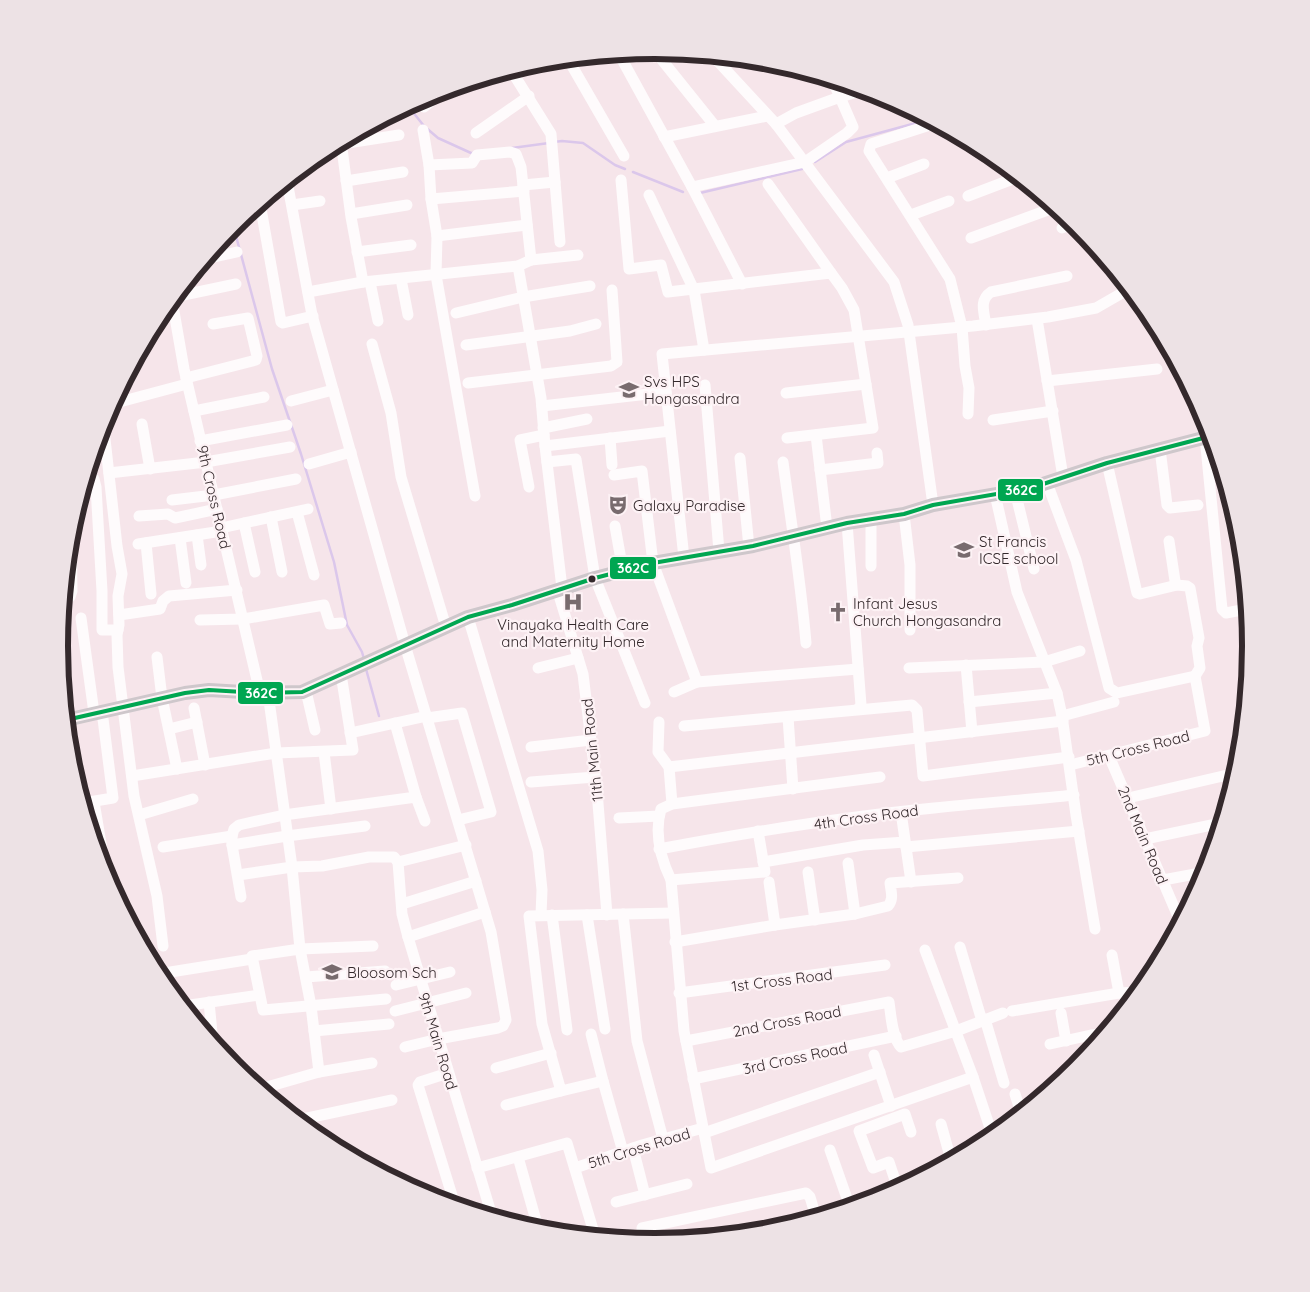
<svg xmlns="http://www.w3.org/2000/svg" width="1310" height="1292" font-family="Quicksand,sans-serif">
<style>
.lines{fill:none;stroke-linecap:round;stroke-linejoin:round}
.stream{stroke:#dbc7eb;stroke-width:2.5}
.minor{stroke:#fefbfc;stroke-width:11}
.major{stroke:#cec7cb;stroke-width:14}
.bus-1-casing{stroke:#fdf2f5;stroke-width:8}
.bus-1{stroke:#00a651;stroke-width:4}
.bus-dot{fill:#34292c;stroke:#fdf2f5;stroke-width:2}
.labels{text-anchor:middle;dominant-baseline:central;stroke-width:4.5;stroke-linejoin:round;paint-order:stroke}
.poi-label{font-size:15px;fill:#34292c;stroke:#fdf2f5;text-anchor:start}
.street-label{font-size:15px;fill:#34292c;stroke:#fdf2f5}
.rim{fill:none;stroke:#34292c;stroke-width:6}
.line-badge{stroke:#fdf2f5;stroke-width:2}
.badge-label{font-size:14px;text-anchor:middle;font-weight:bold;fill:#fff}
</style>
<rect width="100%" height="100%" fill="#f6e5ea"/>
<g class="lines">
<g class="stream">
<polyline points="402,109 412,111 424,126 438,138 471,153 474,153"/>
<polyline points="554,142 562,141 583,143 615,165 625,169"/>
<polyline points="512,148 549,143"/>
<polyline points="815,162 846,142 927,120"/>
<polyline points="633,172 683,192"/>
<polyline points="700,193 802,169"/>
<polyline points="233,225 272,369 301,454 334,562 347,625 362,652 364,659"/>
<polyline points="366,669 379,716"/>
</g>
<g class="minor">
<polyline points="654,50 715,126"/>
<polyline points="619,54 692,187 742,284"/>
<polyline points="713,56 776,124 894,282 908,325 933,505"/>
<polyline points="568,59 624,156"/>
<polyline points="511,70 551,134 560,242"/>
<polyline points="832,80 840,97 864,90"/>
<polyline points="424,107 445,90"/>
<polyline points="933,124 871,144 869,151 950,279 962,327 965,366 969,388 968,414"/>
<polyline points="423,130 429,165 431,199 437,236 436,275 475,496"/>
<polyline points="476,133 529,96"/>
<polyline points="664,137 767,116"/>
<polyline points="341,141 351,217 363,282"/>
<polyline points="341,144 399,135"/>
<polyline points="887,178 924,164"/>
<polyline points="621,180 629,269 661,265 668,292 831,273 842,288 854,310 873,428 787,438"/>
<polyline points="287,181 312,315 405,645 491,932 506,1020 503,1026 498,1028 438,1039 405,1047"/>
<polyline points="346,181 403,172"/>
<polyline points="768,184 831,273"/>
<polyline points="523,185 555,182"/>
<polyline points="692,187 805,162 847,133 853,127 840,97 796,113 776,124"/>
<polyline points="649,195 694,290 704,350"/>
<polyline points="968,196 1018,177"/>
<polyline points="431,199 524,191"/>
<polyline points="260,203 281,322 283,323 313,316"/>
<polyline points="292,205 320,201"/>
<polyline points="351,214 407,205"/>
<polyline points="911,215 949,201"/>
<polyline points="1062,228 1074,223"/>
<polyline points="437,236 527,225"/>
<polyline points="971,238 1056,207"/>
<polyline points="357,252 411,245"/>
<polyline points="205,259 237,252"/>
<polyline points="531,260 578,255"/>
<polyline points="518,266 541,398 545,446 562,588"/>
<polyline points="401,279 408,315"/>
<polyline points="370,282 378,321"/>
<polyline points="308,292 363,282 518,266 531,260 521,167 516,154 510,152 477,155 472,163 429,165"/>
<polyline points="174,297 236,284"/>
<polyline points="172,300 184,369 260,693"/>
<polyline points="456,313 523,297 590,286"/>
<polyline points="1037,319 1063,477"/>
<path d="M986,325C984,312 979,300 991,292L1067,276"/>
<polyline points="372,344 391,413 401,477 446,627"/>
<polyline points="466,345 570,331 596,324"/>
<polyline points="133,364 138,363 137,357"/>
<polyline points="186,378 256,360 257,356 248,318 213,324"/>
<polyline points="1047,381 1157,369"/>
<polyline points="468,383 611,366 617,362 612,290"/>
<polyline points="705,385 719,551"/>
<polyline points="786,393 866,384"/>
<polyline points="291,401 333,390"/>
<polyline points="112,404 187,384"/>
<polyline points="542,406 666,392"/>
<polyline points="194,411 264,397"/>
<polyline points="993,420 1053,411"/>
<polyline points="142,424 150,469"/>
<polyline points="543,428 587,419"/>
<polyline points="104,430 117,546 122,574 118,596 119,625 117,635 118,667 134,796 157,896 163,946"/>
<polyline points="816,435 827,528"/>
<polyline points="1205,437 1222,609 1226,613 1247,609"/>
<polyline points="610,438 612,465"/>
<polyline points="200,441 287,425"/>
<polyline points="545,446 670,431"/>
<polyline points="1160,449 1167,505 1170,508 1198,505"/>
<polyline points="740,458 749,547"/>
<polyline points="547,462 576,459 595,578 645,703"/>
<path d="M783,462C791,522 801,582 806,643"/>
<polyline points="1107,463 1137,593 1140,594 1177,585"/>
<polyline points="309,464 351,452"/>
<polyline points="820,470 878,463 877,453"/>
<polyline points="88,473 88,477 94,479 96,487 102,591 102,630 118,630"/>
<polyline points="109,473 206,462 290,447"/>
<polyline points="614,475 642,471 653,563 697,682"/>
<polyline points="1047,483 1076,560 1109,688 1117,693 1195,676"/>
<polyline points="529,487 520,440 544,435"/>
<polyline points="1015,491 1034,569"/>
<polyline points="995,494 1017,592 1057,693 1062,716 1076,815 1095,929"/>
<polyline points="172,500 214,495 296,479"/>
<polyline points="297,512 314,575"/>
<polyline points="904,514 910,565 910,630"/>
<polyline points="139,516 168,514 175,518 217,509"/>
<polyline points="271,517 282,572"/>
<polyline points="244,523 255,572"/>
<polyline points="847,523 861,705 858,709"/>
<polyline points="615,526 623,571"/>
<polyline points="221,528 308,509"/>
<polyline points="197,535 201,565"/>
<polyline points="180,538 186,583"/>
<polyline points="146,543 151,594"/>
<polyline points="138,544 222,531"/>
<polyline points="684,558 662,354 973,326 1048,317 1096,308 1129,289"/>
<polyline points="871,566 871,519"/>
<polyline points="557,589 583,674 597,791 607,915"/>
<polyline points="64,598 70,597 72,591 71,526"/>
<polyline points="119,615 160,609 163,601 169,596 237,590"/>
<polyline points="468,617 538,851 542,890 541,915"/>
<polyline points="81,618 94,713"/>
<polyline points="200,620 243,619 324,605 330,624 341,623"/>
<polyline points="157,657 162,698 177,769"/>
<polyline points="966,665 972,732"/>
<polyline points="538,668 578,658"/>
<polyline points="909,668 1044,662 1080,651"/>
<polyline points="306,691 315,730"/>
<polyline points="674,692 697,682 858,669"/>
<polyline points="268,693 292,867 300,949 311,1006 319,1072"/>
<polyline points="969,702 1057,693"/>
<polyline points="194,708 205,765"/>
<polyline points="1062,716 1114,702"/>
<polyline points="788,717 793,789"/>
<polyline points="427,718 462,713 491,812 458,820"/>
<polyline points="659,722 658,752 669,767 672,804"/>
<polyline points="684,726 912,705 917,710 923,776 1069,757"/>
<polyline points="169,729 197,722"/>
<polyline points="350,733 427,716"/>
<polyline points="531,747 591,740"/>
<polyline points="324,752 331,809"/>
<polyline points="1109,756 1177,914 1185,913"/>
<polyline points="1070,765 1205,731 1195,676 1200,668 1197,646 1199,638 1190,588 1187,586 1177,585 1175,581 1169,541"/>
<polyline points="669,767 1063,721"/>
<polyline points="132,776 276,753 353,750 341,674"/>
<path d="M880,777L672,804L661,809C654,833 661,859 671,880L684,1031L711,1168L973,1077"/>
<polyline points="531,782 595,777"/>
<polyline points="416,797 425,821"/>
<polyline points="1128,798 1236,773"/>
<polyline points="94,802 107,879"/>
<polyline points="83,803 113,798 102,711"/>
<polyline points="901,812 911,882"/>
<polyline points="139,815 193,799"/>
<polyline points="619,818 659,816"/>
<polyline points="232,836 234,829 239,825 284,815 416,797 395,723"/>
<polyline points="1145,839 1221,823"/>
<polyline points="232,845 287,836 365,826"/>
<polyline points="163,847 232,836 232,845 241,897"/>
<polyline points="906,847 1079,831"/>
<path d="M659,849C750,832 842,817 934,808C980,803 1027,800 1074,795"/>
<polyline points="398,862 402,914 408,937 492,1216"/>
<polyline points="398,862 466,845"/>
<polyline points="763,862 863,845 905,842"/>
<polyline points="848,863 855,914"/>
<polyline points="808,872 815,920"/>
<polyline points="238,875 292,867 322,866 369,857 394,857 398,862"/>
<polyline points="671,880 765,872 758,831"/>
<polyline points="1163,880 1206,872"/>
<path d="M769,882L775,925L855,914L888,906C894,899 891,892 890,883L958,878"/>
<polyline points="402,904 476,881"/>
<polyline points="623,914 637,1041 663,1139"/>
<polyline points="552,915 567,1030"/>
<polyline points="587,915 605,1029"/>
<polyline points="408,937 485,912"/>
<polyline points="675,942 775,925"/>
<polyline points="373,946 300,949 252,956 263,1010 386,999"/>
<polyline points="960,947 982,1021"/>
<polyline points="925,950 973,1077 990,1128 991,1138"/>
<polyline points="1112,955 1119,993"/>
<polyline points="158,974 252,959"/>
<polyline points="306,977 385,971"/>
<polyline points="396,985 450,972"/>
<polyline points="679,993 885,965"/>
<polyline points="209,1002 213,1043"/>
<polyline points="183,1006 259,995"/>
<polyline points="395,1011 466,993"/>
<polyline points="1012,1011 1119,993 1139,992"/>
<polyline points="1061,1013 1066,1041"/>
<polyline points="985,1019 1004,1083"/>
<polyline points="314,1031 389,1024"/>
<polyline points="591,1034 603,1081"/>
<path d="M686,1041L889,1002C891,1015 892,1038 901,1047L956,1031L1003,1013"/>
<polyline points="1050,1044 1091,1035 1104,1034"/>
<polyline points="874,1055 891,1106"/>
<polyline points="496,1068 551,1053"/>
<polyline points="448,1073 420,1082 418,1085 455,1205"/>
<polyline points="693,1079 896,1036"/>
<polyline points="260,1089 319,1072 372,1063"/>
<polyline points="1015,1094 1021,1113"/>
<polyline points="506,1105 561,1091"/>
<polyline points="298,1120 392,1100"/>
<polyline points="941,1124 951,1160"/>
<polyline points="704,1133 880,1072"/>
<polyline points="633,1148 645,1195"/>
<polyline points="830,1150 850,1207"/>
<polyline points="623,1152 603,1081 561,1091 542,1024 529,916 673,913"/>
<polyline points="518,1157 539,1231"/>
<polyline points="477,1168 567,1143 595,1236"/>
<polyline points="575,1168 642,1145 703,1128"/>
<polyline points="898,1189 889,1162 873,1168 859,1131 905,1114 911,1132"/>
<polyline points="616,1202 687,1184"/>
<polyline points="642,1228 806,1193 810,1197 816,1217"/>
<polyline points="755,1232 793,1224"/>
</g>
<polyline class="major" points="66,720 185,693 209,690 260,693 302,692 468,617 512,605 595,578 653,563 753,546 847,523 904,514 933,505 1031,488 1107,463 1211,436"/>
<defs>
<polyline id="bus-1" points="66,720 185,693 209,690 260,693 302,692 468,617 512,605 595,578 653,563 753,546 847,523 904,514 933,505 1031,488 1107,463 1211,436"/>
</defs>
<use href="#bus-1" class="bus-1-casing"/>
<use href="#bus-1" class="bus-1"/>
</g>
<defs>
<symbol id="school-bare" viewBox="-9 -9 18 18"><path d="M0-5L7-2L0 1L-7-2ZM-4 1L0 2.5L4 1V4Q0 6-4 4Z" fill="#786b6e" stroke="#fdf2f5" stroke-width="2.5" paint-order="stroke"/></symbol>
<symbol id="theatre-bare" viewBox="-9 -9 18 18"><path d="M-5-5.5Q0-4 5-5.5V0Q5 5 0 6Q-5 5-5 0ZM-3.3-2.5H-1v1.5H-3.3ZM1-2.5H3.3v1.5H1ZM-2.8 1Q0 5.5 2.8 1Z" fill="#786b6e" stroke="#fdf2f5" stroke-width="2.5" paint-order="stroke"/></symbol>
<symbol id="hospital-bare" viewBox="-9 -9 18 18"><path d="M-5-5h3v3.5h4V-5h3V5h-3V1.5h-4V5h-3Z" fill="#786b6e" stroke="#fdf2f5" stroke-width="2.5" paint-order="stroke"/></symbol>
<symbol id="church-bare" viewBox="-9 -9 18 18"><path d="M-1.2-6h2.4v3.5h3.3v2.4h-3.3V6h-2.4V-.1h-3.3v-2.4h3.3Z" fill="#786b6e" stroke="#fdf2f5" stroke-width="2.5" paint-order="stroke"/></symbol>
</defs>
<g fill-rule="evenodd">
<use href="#school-bare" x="615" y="376" width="28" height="28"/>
<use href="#theatre-bare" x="604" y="491" width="28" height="28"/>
<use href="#school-bare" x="950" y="536" width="28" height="28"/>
<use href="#hospital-bare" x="559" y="588" width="28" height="28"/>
<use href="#church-bare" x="824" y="598" width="28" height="28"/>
<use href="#school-bare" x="318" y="958" width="28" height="28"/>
</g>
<circle class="bus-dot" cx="592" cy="579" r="4.5"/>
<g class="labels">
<g class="poi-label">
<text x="644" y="381">Svs HPS<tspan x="644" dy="17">Hongasandra</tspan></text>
<text x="633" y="505">Galaxy Paradise</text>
<text x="979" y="541">St Francis<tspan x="979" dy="17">ICSE school</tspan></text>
<text x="853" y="603">Infant Jesus<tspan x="853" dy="17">Church Hongasandra</tspan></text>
<text x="573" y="624" text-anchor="middle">Vinayaka Health Care<tspan x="573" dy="17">and Maternity Home</tspan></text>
<text x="347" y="972">Bloosom Sch</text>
</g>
<g class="street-label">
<text transform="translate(214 497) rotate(77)">9th Cross Road</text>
<text transform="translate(1138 748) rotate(-14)">5th Cross Road</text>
<text transform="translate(592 750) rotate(-96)">11th Main Road</text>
<text transform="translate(866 817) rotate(-8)">4th Cross Road</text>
<text transform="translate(1143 835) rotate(67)">2nd Main Road</text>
<text transform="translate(782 980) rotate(-7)">1st Cross Road</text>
<text transform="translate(787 1021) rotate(-11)">2nd Cross Road</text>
<text transform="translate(438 1041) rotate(73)">9th Main Road</text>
<text transform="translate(795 1058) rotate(-12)">3rd Cross Road</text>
<text transform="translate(639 1148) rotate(-17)">5th Cross Road</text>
</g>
</g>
<path d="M0 0H1310V1292H0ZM68 646a587 587 0 1 1 1174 0a587 587 0 1 1-1174 0Z" fill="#ede2e5" fill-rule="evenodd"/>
<path class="rim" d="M68 646a587 587 0 1 1 1174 0a587 587 0 1 1-1174 0Z"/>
<g class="line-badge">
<rect x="997" y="478" width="47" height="24" rx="5" fill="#00a651"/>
<rect x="609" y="556" width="48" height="24" rx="5" fill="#00a651"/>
<rect x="237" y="681" width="47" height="24" rx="5" fill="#00a651"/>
</g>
<g class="badge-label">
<text x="1021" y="495">362C</text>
<text x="633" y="573">362C</text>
<text x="261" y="698">362C</text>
</g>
</svg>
